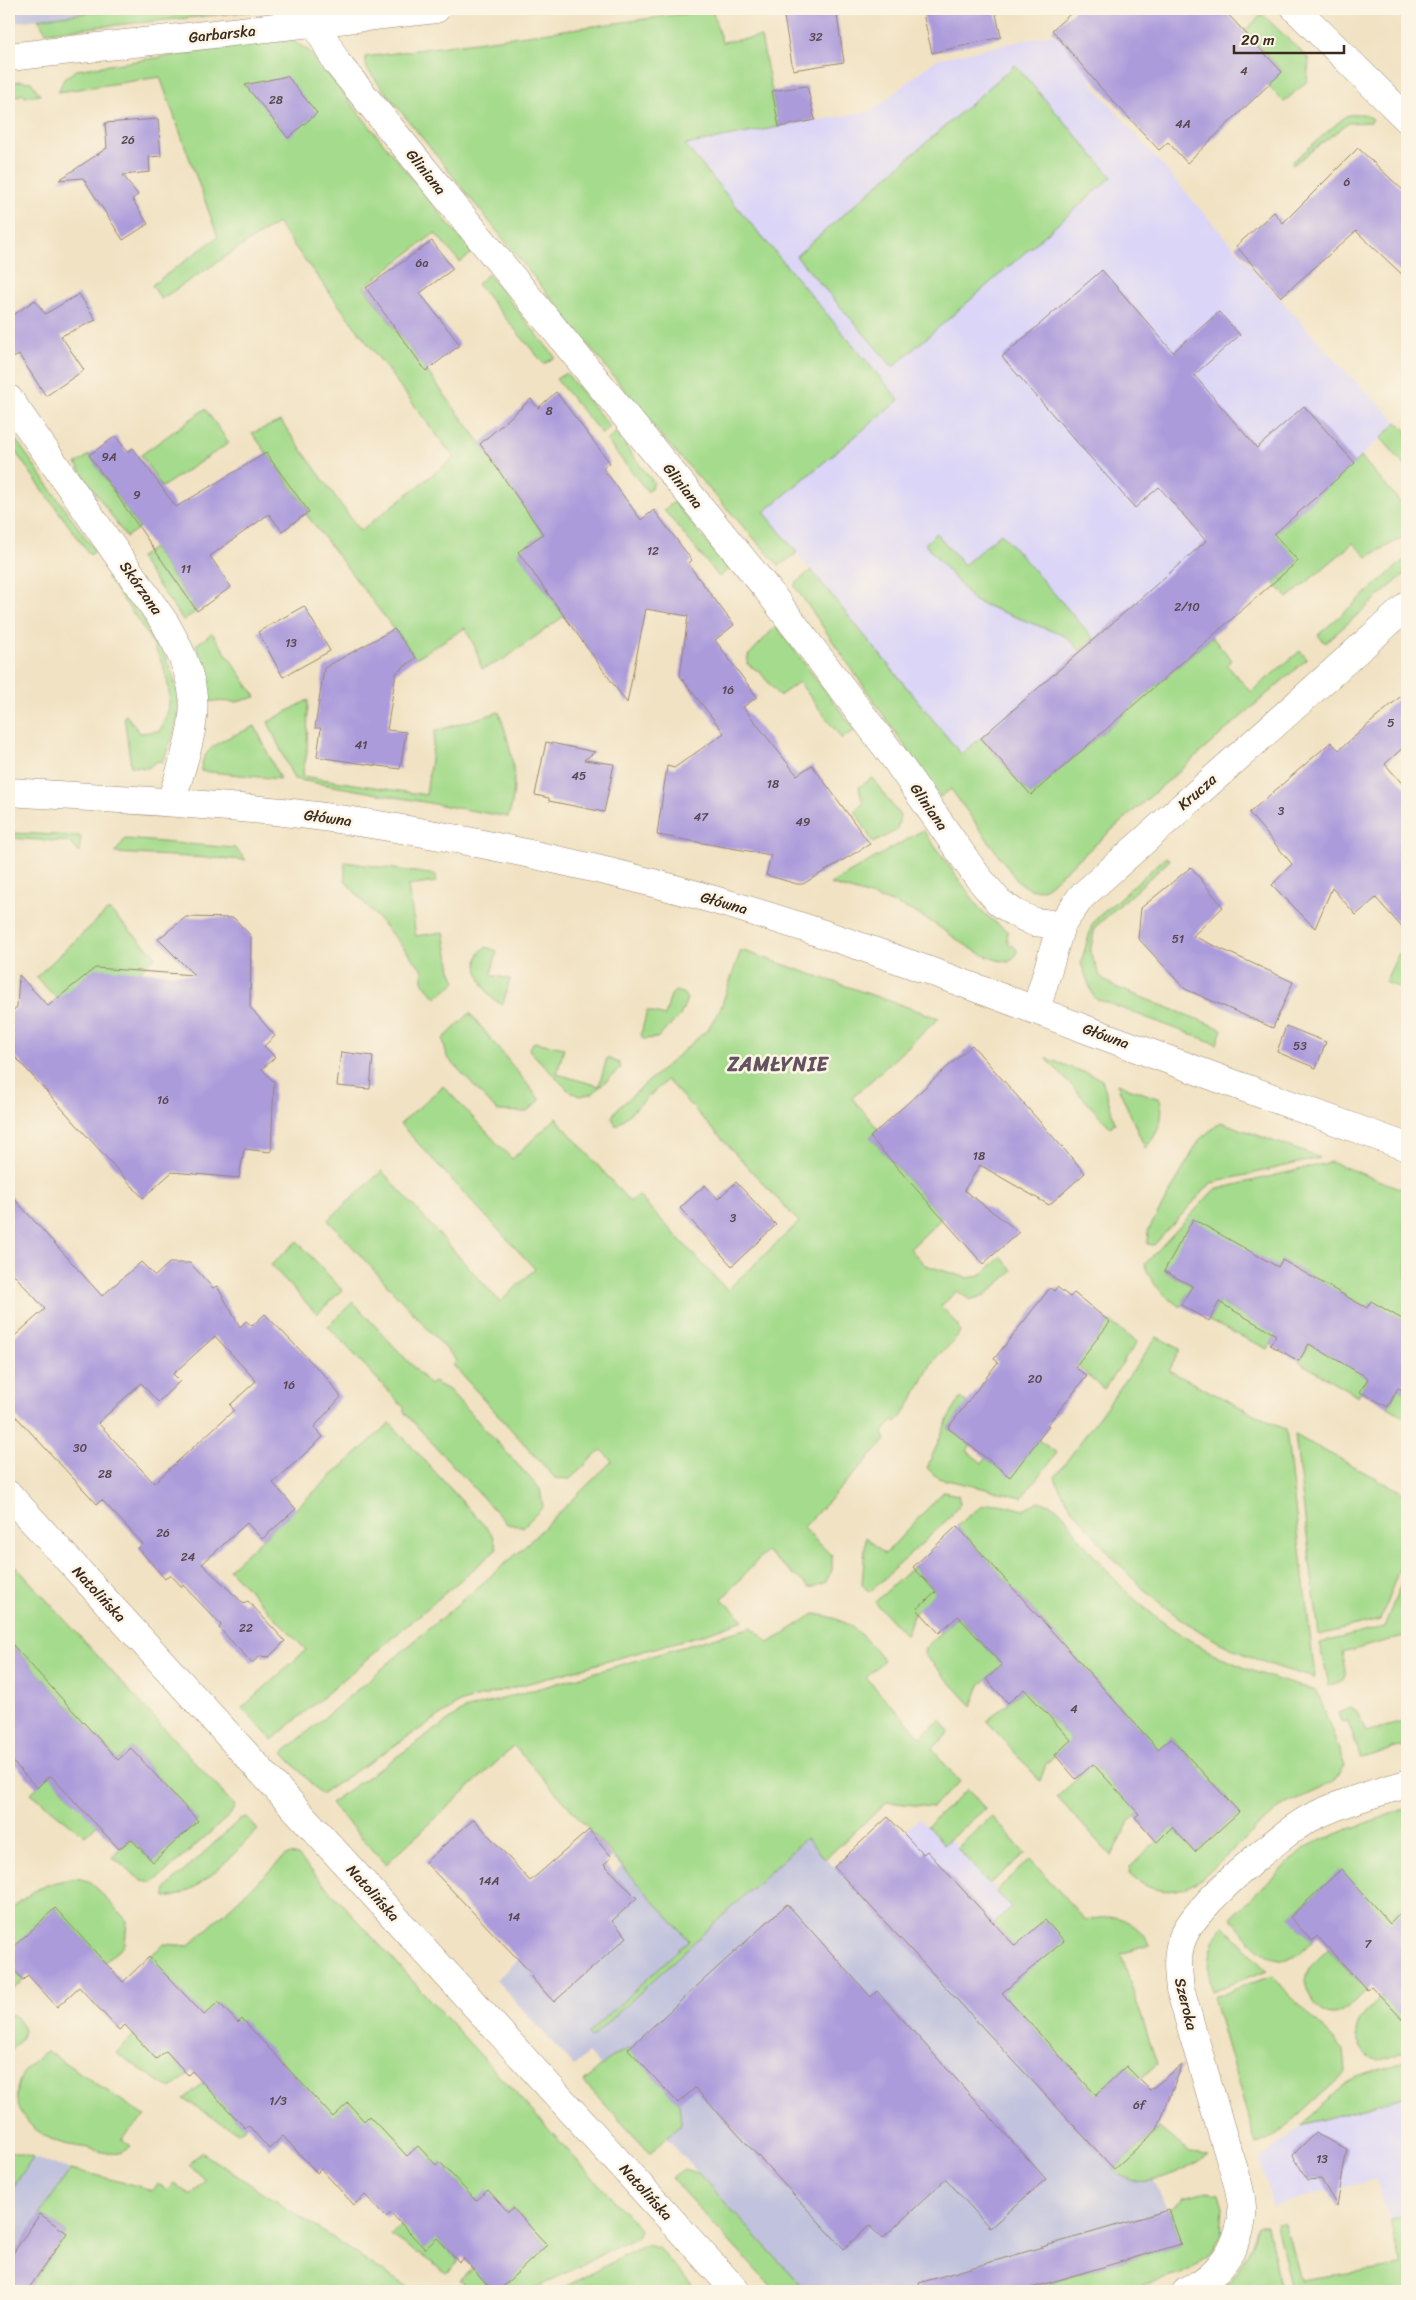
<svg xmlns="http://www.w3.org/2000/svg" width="1416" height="2300" font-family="Sriracha,sans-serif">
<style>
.built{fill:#dbd6f7}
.industrial{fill:#c1c2dd}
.green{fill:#a5db8c;stroke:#708255}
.building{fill:#ac9bdb;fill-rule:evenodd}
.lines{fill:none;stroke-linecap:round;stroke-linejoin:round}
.minor-casing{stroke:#968670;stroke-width:29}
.minor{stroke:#fff;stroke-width:28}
.labels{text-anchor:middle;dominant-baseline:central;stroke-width:5;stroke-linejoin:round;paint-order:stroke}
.number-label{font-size:12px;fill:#57464d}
.street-label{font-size:15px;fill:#3b2a1e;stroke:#fcf5e5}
.district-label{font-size:20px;font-weight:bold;letter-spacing:1px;fill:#635260;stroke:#fcf5e5}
</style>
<rect width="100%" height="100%" fill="#fcf5e5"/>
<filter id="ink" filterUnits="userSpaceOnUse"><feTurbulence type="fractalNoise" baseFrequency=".02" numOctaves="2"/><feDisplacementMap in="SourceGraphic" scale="10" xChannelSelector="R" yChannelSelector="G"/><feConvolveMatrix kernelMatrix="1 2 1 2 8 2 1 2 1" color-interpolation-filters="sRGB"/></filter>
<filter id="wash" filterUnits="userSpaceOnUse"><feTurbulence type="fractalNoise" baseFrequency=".0096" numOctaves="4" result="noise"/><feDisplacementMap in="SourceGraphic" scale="20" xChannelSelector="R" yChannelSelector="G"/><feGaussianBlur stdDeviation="1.12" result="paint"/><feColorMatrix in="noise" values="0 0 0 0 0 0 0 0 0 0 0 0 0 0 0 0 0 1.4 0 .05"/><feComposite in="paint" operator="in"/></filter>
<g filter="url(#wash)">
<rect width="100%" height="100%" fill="#f1e2c3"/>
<g class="built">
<polygon points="1055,34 1094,78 1090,82 1215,226 1340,366 1397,422 1361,457 1274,534 1298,561 1031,795 981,738 961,754 763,512 899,400 684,144 872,111 937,59"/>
<polygon points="919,1818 944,1844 950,1839 1011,1907 989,1929 992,1921 927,1851 923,1854 903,1833"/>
<polygon points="1407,2096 1407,2215 1390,2221 1377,2179 1273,2205 1260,2160 1302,2125"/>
</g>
<g class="industrial">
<polygon points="9,9 119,9 9,23"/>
<polygon points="807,1838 834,1867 861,1841 1142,2144 1115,2169 1145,2181 1153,2180 1169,2210 1181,2244 1021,2291 806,2291 594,2059 588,2053 574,2066 496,1980 621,1867 612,1857 776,1866"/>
<polygon points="9,2151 71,2169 9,2259"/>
</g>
<g class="green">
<polygon points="119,9 276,9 46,32 38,19"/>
<polygon points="712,10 722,42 761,37 779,127 685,145 899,400 764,512 797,553 779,566 663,438 367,69 365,57"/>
<polygon points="1262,14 1309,59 1307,81 1284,102 1268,86 1282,71 1245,31"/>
<polygon points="269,41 293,41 309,51 472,253 460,262 435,233 364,287 479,441 543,534 518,552 564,616 503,660 482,669 475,647 465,628 416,658 306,514 309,511 252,433 281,421 360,531 454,458 277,223 161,299 152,285 218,237 160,77 58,92 64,79 76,70"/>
<polygon points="1015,65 1112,177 893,367 796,256"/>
<polygon points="20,81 31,82 40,95 25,97 24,94 9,98 9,83"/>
<polygon points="1355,114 1364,114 1373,119 1371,122 1348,123 1293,165 1291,163 1340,121 1346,116"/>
<polygon points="488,274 555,357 544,364 477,284"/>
<polygon points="566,373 610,427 602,434 556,379"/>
<polygon points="205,409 229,443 162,487 141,455"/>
<polygon points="1397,422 1407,431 1407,468 1381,438"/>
<polygon points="9,430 95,551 90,555 9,443"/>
<polygon points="615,433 654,483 648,492 607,441"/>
<polygon points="89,455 139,528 126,537 76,464"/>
<polygon points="1361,457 1407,510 1407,535 1367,557 1353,543 1288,598 1274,583 1298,561 1274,534"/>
<polygon points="674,502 729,569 719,577 664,510"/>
<polygon points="936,533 964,565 1001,533 1094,639 1080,651 1065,636 974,601 925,544"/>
<polygon points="153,548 197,611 183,620 139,558"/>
<polygon points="1407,558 1407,572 1325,643 1318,635"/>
<path d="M811,570L961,754L981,738L1031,795L1212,637L1232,660L1227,665L1251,692L1300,651L1307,659L1048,886C1037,893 1028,890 1018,882L951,789L940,797L794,585Z"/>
<path d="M110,574C139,614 175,655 179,706C180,719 168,750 162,762L157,761L148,768L131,766L124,716L126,715L140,733L160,731C163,723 168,713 169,705C174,661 131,611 107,578Z"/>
<polygon points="776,626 855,730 842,739 799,682 779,696 760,672 747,664 748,656"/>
<polygon points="212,633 256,697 236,702 209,701 204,665 196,645"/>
<path d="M308,700L307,753L302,776L426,795L435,731L499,712C510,744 521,783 508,817L294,779L268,722Z"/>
<path d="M255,726L280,779L201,771C201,743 235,736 255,726Z"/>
<polygon points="872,778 900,816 897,830 873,843 855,811 863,804 859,787"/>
<path d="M923,830L983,913L1007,931L1008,943L1017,949V954L1009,962C975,959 947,929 918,914C891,900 858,893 830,884Z"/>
<polygon points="9,833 81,836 79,853 70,842 9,838"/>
<polygon points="125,839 235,848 246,860 115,853"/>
<polygon points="1166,857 1170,860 1095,927 1090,952 1100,976 1113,986 1222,1029 1217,1044 1094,998 1081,963 1092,925 1097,918"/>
<polygon points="345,862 436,875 436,882 408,886 416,936 444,932 451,970 456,982 436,998 423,983 423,970 347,883 345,880"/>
<polygon points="107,911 110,911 156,956 130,982 69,1011 36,977"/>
<path d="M486,947L497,951L491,975L510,979L503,1004C486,1002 465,957 486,947Z"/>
<path d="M741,950L939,1018L852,1098L878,1129L870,1137L942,1218L910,1249L925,1265L967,1278L980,1276L1001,1257L1013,1271L985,1295L970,1300L957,1291L941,1306L957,1324L960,1331C954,1345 940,1351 932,1363C919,1385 913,1404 896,1423L893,1421L883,1432L886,1440L803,1528L832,1556V1570L825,1583L810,1588L766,1551L722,1599L744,1620L701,1635L461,1702L321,1794L283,1753L520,1551L612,1461L601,1450L570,1479L555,1478L453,1365L457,1361L328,1220L382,1171L500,1302L535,1269L400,1124L443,1086L512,1159L556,1118L630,1202L638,1195L727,1290L799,1222L667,1080L616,1126L612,1117L616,1110L708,1029L721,1007Z"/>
<polygon points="1399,953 1407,956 1407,990 1385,982"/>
<polygon points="675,991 683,993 687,999 680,1016 657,1038 643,1039 641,1034 647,1011 665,1016 671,995"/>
<polygon points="470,1013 540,1100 527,1112 497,1111 447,1057 443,1039"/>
<polygon points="534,1042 564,1048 557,1074 599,1086 607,1058 619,1063 621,1068 593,1093 580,1096 570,1092 530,1051 529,1048"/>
<polygon points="1046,1058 1102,1079 1115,1123 1110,1127"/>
<path d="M1117,1084L1160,1099C1165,1117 1158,1135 1145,1148Z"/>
<polygon points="1221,1122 1320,1158 1211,1183 1154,1245 1147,1244 1148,1231 1200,1139"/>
<path d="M1331,1162L1407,1191V1322L1371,1302L1367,1308L1282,1260L1278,1267L1164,1271L1192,1286L1180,1307C1164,1295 1150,1284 1145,1264L1214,1190Z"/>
<polygon points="297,1241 342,1290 317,1314 271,1265"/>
<polygon points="353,1302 430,1385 434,1382 449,1390 540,1489 543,1507 523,1527 507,1524 403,1411 405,1409 328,1326"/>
<polygon points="1219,1302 1248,1319 1280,1327 1268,1349 1209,1321"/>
<polygon points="1110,1322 1137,1342 1104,1389 1076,1365"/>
<path d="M1157,1337L1180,1349L1169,1371L1286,1430L1315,1678C1220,1654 1154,1611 1093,1534C1079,1516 1062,1499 1055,1477Z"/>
<polygon points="1309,1344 1371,1372 1358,1396 1299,1362"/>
<polygon points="1398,1388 1407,1393 1407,1418 1388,1407"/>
<polygon points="961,1398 968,1403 948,1428 971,1446 967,1451 982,1463 986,1458 1010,1476 1038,1440 1057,1453 1022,1497 938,1478 927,1468 948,1419"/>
<polygon points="390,1423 493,1535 497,1549 272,1740 242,1708 306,1650 229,1569"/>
<polygon points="1295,1435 1407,1495 1407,1548 1380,1620 1319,1635"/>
<polygon points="943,1492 958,1495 960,1504 949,1518 870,1592 862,1585 866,1537 885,1554"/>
<path d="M1038,1501C1042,1503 1048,1503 1052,1505C1064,1512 1071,1526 1079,1537C1097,1560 1116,1583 1138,1602C1191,1649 1250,1674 1317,1691L1345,1766L1332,1783L1280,1807L1197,1882C1172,1896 1150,1893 1129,1874L1130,1867L1172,1827L1195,1852L1239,1812L1172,1738L1158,1749L957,1526C988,1500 985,1500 1024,1510Z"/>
<polygon points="9,1559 235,1806 230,1815 153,1883 142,1881 112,1857 131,1839 153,1862 198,1821 131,1748 118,1760 9,1641"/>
<polygon points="913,1567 936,1592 914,1613 906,1636 875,1602"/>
<path d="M1407,1569V1635L1342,1653C1346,1672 1353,1680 1329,1685L1320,1643L1384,1627Z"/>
<path d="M814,1614C850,1618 862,1635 884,1660L866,1678L921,1737L940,1720L950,1732L932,1749L960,1782L932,1807L887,1802L825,1859L806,1838L591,2038L588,2034L689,1940L514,1746L386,1864L330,1803L464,1710L752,1627L769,1643Z"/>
<polygon points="958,1616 1002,1665 980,1685 972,1706 924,1654 925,1648"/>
<polygon points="1024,1689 1071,1740 1046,1764 1040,1781 987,1721"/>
<polygon points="1350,1708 1357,1711 1366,1732 1407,1721 1407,1745 1361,1758 1348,1722 1342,1723 1338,1713"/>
<polygon points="1093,1764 1114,1787 1126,1777 1151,1803 1129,1822 1111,1856 1057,1797"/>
<polygon points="50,1775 73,1800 108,1814 85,1836 31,1793"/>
<polygon points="968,1789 985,1809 944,1844 927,1826"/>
<path d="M1407,1808V1934L1395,1920L1390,1924L1341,1870L1290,1916L1312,1941C1307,1945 1301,1954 1294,1957C1268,1969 1245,1934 1230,1918L1305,1848L1322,1839Z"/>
<polygon points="992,1816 1025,1854 989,1884 957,1848"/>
<path d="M247,1818L258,1830C232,1854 200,1895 165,1898L166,1888L239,1820Z"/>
<polygon points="290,1854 298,1856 640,2229 637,2237 530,2291 498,2291 547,2245 513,2208 508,2212 488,2191 476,2201 440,2162 436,2165 418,2146 407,2156 364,2121 348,2103 333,2117 242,2020 238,2023 218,2002 204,2015 149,1957 164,1944 189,1946 284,1857"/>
<path d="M1030,1859L1085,1920C1094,1919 1104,1917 1113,1917C1127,1918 1145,1932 1149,1945L1121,1954L1157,2064L1140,2079L1126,2066L1096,2095L974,1963L989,1929L1011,1907L996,1891Z"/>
<path d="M77,1878L91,1882L127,1921L125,1944L105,1962L55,1908L9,1951V1912C32,1889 45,1883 77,1878Z"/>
<path d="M1223,1925L1267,1970L1212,1991C1207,1966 1208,1946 1223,1925Z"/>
<path d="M1328,1949L1367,1990C1359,1997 1350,2008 1340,2013C1322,2023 1307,1994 1305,1980L1309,1968Z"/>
<polygon points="9,1964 23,1980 14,1989 9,1985"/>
<polygon points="1272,1976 1344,2050 1346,2072 1277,2135 1256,2145 1213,1997"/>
<path d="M1381,1997L1404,2020L1407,2018V2050C1399,2053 1386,2060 1377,2060C1370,2059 1365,2054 1362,2049C1346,2027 1366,2011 1381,1997Z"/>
<path d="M9,2014C32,2027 25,2037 9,2052Z"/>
<polygon points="134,2035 166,2051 188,2075 171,2089 116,2053"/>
<polygon points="628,2049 679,2103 681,2124 650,2153 584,2082 610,2058"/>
<path d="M47,2051L145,2116L122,2139L131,2146C118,2159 104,2152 88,2148C77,2146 62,2145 51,2139C7,2117 5,2077 47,2051Z"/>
<polygon points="1407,2061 1407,2096 1302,2125 1343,2085 1356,2077"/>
<polygon points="203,2083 245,2128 238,2133 184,2099"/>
<path d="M1160,2128L1190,2153L1209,2155C1187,2171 1137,2197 1114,2169Z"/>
<polygon points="9,2151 33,2158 9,2193"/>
<polygon points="201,2152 413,2291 27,2291 67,2233 40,2214 71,2169 153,2190 158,2184 167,2191 174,2183 191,2196 205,2179 189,2165"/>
<polygon points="684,2169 698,2173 806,2291 775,2291 671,2178"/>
<polygon points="1206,2191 1219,2193 1223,2207 1221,2235 1212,2252 1190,2271 1124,2291 1021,2291 1181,2244 1169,2210 1185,2197"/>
<polygon points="1407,2215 1407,2291 1291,2291 1276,2224 1285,2223 1300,2281 1402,2266 1390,2221"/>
<polygon points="402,2224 437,2238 459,2262 447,2273 391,2235"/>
<path d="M1258,2226H1267L1281,2291H1219C1240,2273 1250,2252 1258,2226Z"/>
<polygon points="645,2245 658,2248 697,2291 557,2291"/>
<polygon points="472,2268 493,2291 475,2291 460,2281"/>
</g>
<g id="blocks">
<g class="building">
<polygon points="803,9 836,9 844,62 793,70 783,11"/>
<polygon points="922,9 995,9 1001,37 932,53"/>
<polygon points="1076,9 1223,9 1282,72 1187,163 1168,142 1159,150 1100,87 1052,30"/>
<polygon points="287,76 317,113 288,138 245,85"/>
<polygon points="807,86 815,120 779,127 772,91"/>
<polygon points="158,119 161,156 149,157 150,172 123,175 138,195 132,199 148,224 123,240 83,178 59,180 107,148 105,123"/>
<polygon points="1358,148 1407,194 1407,279 1356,231 1281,297 1236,246 1274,212 1283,223"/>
<polygon points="432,241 453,269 420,293 460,345 426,371 366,288"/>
<polygon points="1102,270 1173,352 1219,312 1240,335 1194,375 1257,448 1304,406 1355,463 1274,534 1298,561 1031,795 981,738 1206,541 1159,487 1135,508 1002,357"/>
<polygon points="79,294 96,320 61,336 84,370 46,396 19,355 9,360 9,318 35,300 45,314"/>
<polygon points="556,392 610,463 603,468 641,520 654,510 692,560 688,564 734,625 715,640 757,697 743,707 797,775 812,765 870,844 803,884 797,884 766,875 771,855 657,835 667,766 674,768 724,733 680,676 688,616 646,609 627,703 518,552 543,534 480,444 531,399 538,408"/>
<polygon points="116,436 127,452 133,448 176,507 266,453 309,512 282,531 269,514 210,556 231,587 197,611 89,455"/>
<polygon points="304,606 330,651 283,677 258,632"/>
<polygon points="394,629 416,658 396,673 387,730 406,732 400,769 317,757 321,728 315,728 324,668"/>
<polygon points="1407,691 1407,744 1385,764 1407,789 1407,933 1376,898 1356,915 1332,888 1315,928 1272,885 1292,864 1249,813 1331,742 1339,750"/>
<polygon points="546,742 595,752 584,760 614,764 604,812 549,801 549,798 535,795"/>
<polygon points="1191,867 1223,907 1193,936 1293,982 1273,1028 1185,989 1138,938 1141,908"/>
<polygon points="186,917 234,918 251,936 250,1007 275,1036 264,1046 275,1057 262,1069 274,1082 271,1152 244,1149 239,1178 172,1172 143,1198 9,1050 9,1014 17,1007 19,975 48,1006 95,968 194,975 158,939"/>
<polygon points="1286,1026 1326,1042 1316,1068 1277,1052"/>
<polygon points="972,1045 1085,1173 1049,1205 980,1165 964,1190 1019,1232 983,1264 870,1137"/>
<polygon points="341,1052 373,1056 370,1089 337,1086"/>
<polygon points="736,1182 776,1225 732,1266 680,1208 705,1185 718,1199"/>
<path d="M9,1193L102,1296L141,1262L155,1276L169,1263H190L213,1288L217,1286L240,1327L246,1321L252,1326L265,1314L325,1376L341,1397L314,1427L323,1437L273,1483L296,1509L262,1539L247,1523L202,1564L244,1604L248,1601L285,1641L269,1657L260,1656L252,1663L219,1628L221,1625L183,1585L182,1587L170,1574L165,1579L138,1548L143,1544L102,1500L97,1504L9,1409V1341L45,1309L9,1269ZM215,1336L256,1381L230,1405L234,1410L154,1483L98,1423L141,1383L158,1402L180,1381L173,1374Z"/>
<polygon points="1193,1219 1278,1267 1282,1260 1367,1308 1371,1301 1407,1322 1407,1393 1398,1388 1388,1407 1360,1392 1368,1378 1309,1344 1299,1361 1270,1345 1276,1335 1219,1302 1209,1321 1181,1305 1192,1286 1164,1271"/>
<polygon points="1057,1287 1070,1297 1074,1293 1110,1322 1075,1367 1087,1376 1047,1425 1049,1426 1010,1477 948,1428 998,1362 994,1359 1050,1288 1054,1291"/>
<polygon points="957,1526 1158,1749 1171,1738 1239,1812 1195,1852 1172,1827 1157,1842 1135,1817 1139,1814 1093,1764 1076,1779 1055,1755 1071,1740 1024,1689 1008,1703 986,1679 1002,1665 958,1616 939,1633 917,1609 936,1592 913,1567"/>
<polygon points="9,1641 118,1760 131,1748 198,1821 153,1862 131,1839 119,1849 50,1775 37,1788 9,1758"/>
<polygon points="888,1817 923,1854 927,1851 1015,1946 1045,1920 1064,1941 1002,1993 1096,2095 1126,2066 1150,2090 1182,2065 1157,2130 1114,2169 834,1867"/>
<polygon points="474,1819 530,1881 589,1830 612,1857 604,1864 637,1898 612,1921 627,1937 554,2002 531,1977 533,1975 425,1862"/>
<polygon points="1341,1869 1390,1924 1407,1906 1407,2024 1371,1986 1367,1990 1317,1936 1312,1941 1290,1917"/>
<polygon points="787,1904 871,1997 877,1991 1046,2179 990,2228 946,2179 882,2239 869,2225 844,2249 695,2088 678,2103 628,2049"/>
<polygon points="55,1908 123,1982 149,1957 204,2015 218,2002 238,2023 242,2019 333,2117 348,2103 364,2121 369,2116 407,2156 418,2146 436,2165 440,2162 476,2201 488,2190 508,2212 513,2208 547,2245 498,2291 493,2291 463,2258 459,2262 437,2238 425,2249 391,2213 386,2217 365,2195 354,2205 321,2169 317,2173 283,2136 269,2149 248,2125 245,2128 192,2071 188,2075 166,2051 156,2059 125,2025 119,2030 79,1987 57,2007 28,1975 23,1980 9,1964 9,1951"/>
<polygon points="1315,2133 1347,2149 1337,2206 1321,2179 1307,2180 1293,2155"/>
<polygon points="1169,2210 1181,2244 1021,2291 921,2291 919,2283"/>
<polygon points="40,2214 67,2233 27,2291 9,2291 9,2259"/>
</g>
</g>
</g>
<g filter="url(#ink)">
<use href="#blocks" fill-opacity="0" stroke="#968670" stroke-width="1"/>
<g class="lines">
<defs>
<g id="minor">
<polyline points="1296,9 1407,119"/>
<polyline points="316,24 337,63 767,589 893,756 977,876 999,902 1015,913 1034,922 1061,925"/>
<polyline points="9,57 436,9"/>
<path d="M9,399L165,623C178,646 190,669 193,696C197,726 180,772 171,802"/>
<path d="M9,792C103,798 198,803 292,813C403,826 514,849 622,875C780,914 933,971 1085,1029C1192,1069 1300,1108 1407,1147"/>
<polyline points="1036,1010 1061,925 1081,897 1407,606"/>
<polyline points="9,1495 736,2291"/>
<path d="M1186,2291C1218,2278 1244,2242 1242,2207C1240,2182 1229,2156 1222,2133C1208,2085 1194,2037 1180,1989C1178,1972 1176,1953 1183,1937C1196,1905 1279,1835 1310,1818C1340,1803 1375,1793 1407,1784"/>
</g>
</defs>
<use href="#minor" class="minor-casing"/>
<use href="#minor" class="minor"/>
</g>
</g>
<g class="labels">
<g class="number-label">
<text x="816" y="37">32</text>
<text x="1244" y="71">4</text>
<text x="276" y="100">28</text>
<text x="1183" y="124">4A</text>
<text x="128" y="140">26</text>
<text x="1347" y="182">6</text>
<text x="422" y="263">6a</text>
<text x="549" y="411">8</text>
<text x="109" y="457">9A</text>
<text x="137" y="495">9</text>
<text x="653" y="551">12</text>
<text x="186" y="569">11</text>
<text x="1187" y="607">2/10</text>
<text x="291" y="643">13</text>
<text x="728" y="690">16</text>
<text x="1391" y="723">5</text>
<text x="361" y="745">41</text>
<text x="579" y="776">45</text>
<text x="773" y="784">18</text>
<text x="1281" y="811">3</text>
<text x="701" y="817">47</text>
<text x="803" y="822">49</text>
<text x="1178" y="939">51</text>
<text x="1300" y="1046">53</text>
<text x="163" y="1100">16</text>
<text x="979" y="1156">18</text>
<text x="733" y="1218">3</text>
<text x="1035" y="1379">20</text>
<text x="289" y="1385">16</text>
<text x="80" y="1448">30</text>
<text x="105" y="1474">28</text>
<text x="163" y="1533">26</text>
<text x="188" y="1557">24</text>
<text x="246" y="1628">22</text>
<text x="1074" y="1709">4</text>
<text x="489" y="1881">14A</text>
<text x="514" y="1917">14</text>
<text x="1368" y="1944">7</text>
<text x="278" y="2101">1/3</text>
<text x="1139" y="2105">6f</text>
<text x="1322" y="2159">13</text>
</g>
<g class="street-label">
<text transform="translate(222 34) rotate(-6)">Garbarska</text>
<text transform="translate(426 172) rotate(51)">Gliniana</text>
<text transform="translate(683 486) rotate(51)">Gliniana</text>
<text transform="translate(141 588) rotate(55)">Skórzana</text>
<text transform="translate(1197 792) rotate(-41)">Krucza</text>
<text transform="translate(929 807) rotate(55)">Gliniana</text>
<text transform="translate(328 818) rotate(8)">Główna</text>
<text transform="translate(724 903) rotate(16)">Główna</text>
<text transform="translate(1106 1036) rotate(20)">Główna</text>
<text transform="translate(99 1594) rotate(47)">Natolińska</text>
<text transform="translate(373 1893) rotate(48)">Natolińska</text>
<text transform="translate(1186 2004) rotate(76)">Szeroka</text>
<text transform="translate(646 2192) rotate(48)">Natolińska</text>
</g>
<g class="district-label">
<text x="778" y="1064">ZAMŁYNIE</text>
</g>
</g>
<rect width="1416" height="2300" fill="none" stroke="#fcf5e5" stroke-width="30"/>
<path d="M1234 45v8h110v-8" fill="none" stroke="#3b2a1e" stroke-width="2.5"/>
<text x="1241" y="45" font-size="15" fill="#3b2a1e" stroke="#fcf5e5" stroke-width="4" paint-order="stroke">20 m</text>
</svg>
